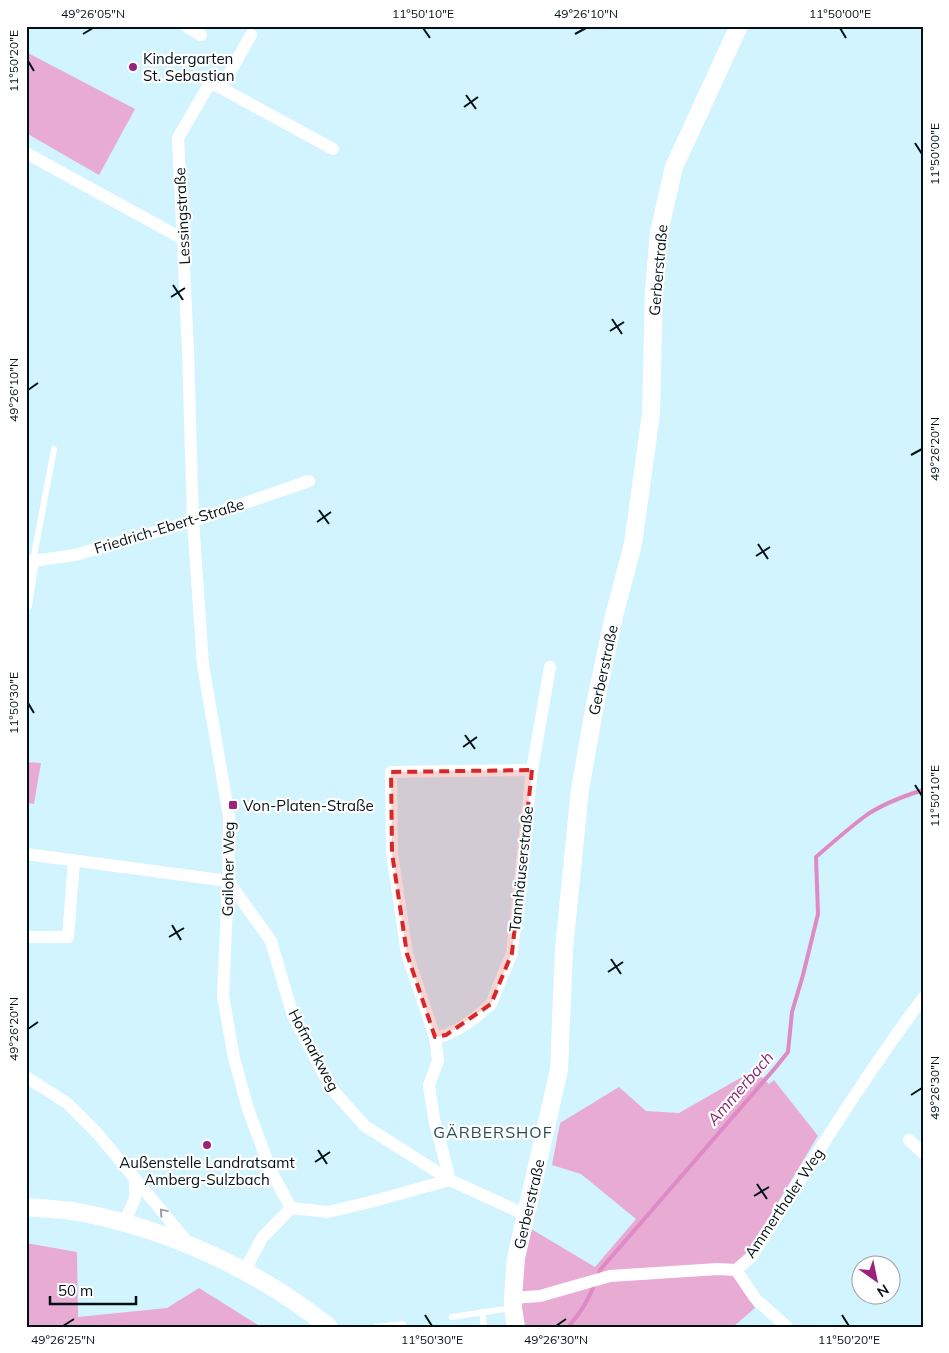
<svg xmlns="http://www.w3.org/2000/svg" width="949" height="1353" font-family="Mulish,sans-serif">
<style>
.green{fill:#e8abd4}
.lines{fill:none;stroke-linecap:round;stroke-linejoin:round}
.stream{stroke:#de8ac4;stroke-width:4}
.lane{stroke:#fff;stroke-width:6}
.street{stroke:#fff;stroke-width:12}
.secondary{stroke:#fff;stroke-width:18}
.oneway{stroke:#9aa0a1}
.marked{fill:#d62828;fill-opacity:0.2;stroke:#d62828;stroke-width:4;stroke-dasharray:10 6;stroke-linejoin:round}
.ticks{fill:none;stroke:#031115;stroke-width:2}
.poi-dot{fill:#99227d;stroke:#fff;stroke-width:2}
.labels{text-anchor:middle;dominant-baseline:central;stroke-width:4.5;stroke-linejoin:round;paint-order:stroke}
.poi-label{font-size:15px;fill:#031115;stroke:#fff;text-anchor:start}
.street-label{font-size:15px;fill:#031115;stroke:#fff}
.water-label{font-size:16px;font-style:italic;fill:#8a2871;stroke:#fff}
.neighbourhood-label{font-size:16px;letter-spacing:1px;fill:#274e58;stroke:#fff}
.neatline{fill:none;stroke:#031115;stroke-width:2}
.ticks-label{font-size:12px;text-anchor:middle;fill:#031115}
</style>
<rect width="100%" height="100%" fill="#d2f4fe"/>
<g class="green">
<polygon points="26,52 135,109 99,175 26,133"/>
<polygon points="26,762 41,763 34,804 26,803"/>
<polygon points="753,1069 769,1084 774,1080 818,1136 819,1134 747,1254 740,1285 755,1308 733,1327 523,1327 520,1314 521,1260 531,1229 595,1267 636,1219 581,1174 552,1165 560,1123 619,1087 646,1111 679,1113 749,1073"/>
<polygon points="26,1243 77,1252 78,1317 167,1308 199,1288 261,1327 26,1327"/>
</g>
<g class="lines">
<g class="stream">
<path d="M598,1277L600,1270L776,1067L788,1052L792,1012L803,975L818,914L816,857C833,842 850,827 868,814C885,803 904,796 923,790"/>
<path d="M568,1327C581,1312 588,1301 595,1283"/>
</g>
<g class="lane">
<polyline points="33,561 54,449"/>
<polyline points="482,1312 484,1327"/>
<polyline points="452,1317 512,1308"/>
<polyline points="376,1327 403,1324"/>
</g>
<g class="street">
<polyline points="186,26 201,35"/>
<polyline points="251,35 221,88 210,83 178,138 188,351 193,521 203,665 229,816 228,881 223,996 234,1058 248,1109 271,1171 291,1208"/>
<polyline points="221,88 333,149"/>
<polyline points="26,153 183,239"/>
<polyline points="26,562 75,555 193,521 309,481"/>
<polyline points="26,605 33,561"/>
<polyline points="26,854 228,881 271,941 293,1016 331,1088 365,1126 450,1180 526,1215"/>
<polyline points="26,937 68,937 74,861"/>
<polyline points="435,1037 446,1035 460,1028 476,1017 491,1004 512,953 532,770 550,667"/>
<polyline points="26,1077 67,1103 98,1134 189,1244"/>
<polyline points="909,1140 923,1153"/>
<polyline points="450,1180 434,1119 429,1085 438,1061 435,1037 407,954 392,853 391,772 532,770"/>
<polyline points="291,1208 328,1212 370,1202 450,1180"/>
<polyline points="124,1222 135,1199 135,1179"/>
<polyline points="736,1270 755,1298"/>
<polyline points="244,1272 262,1238 291,1208"/>
<path d="M513,1298L540,1296L610,1276L718,1269L736,1270L751,1257C807,1170 861,1081 923,998"/>
<polyline points="759,1302 787,1327"/>
</g>
<g class="secondary">
<path d="M26,1207C45,1209 65,1209 83,1213C171,1230 259,1271 329,1327"/>
<polyline points="516,1327 513,1308 513,1298 516,1258 559,1070 564,949 580,789 595,705 614,616 633,544 651,414 654,290 659,232 674,167 739,26"/>
</g>
</g>
<defs><path id="oneway-chevron" d="M-2-3.5L2.5 0L-2 3.5" fill="none" stroke-width="1.6" stroke-linecap="round" stroke-linejoin="round" transform="scale(1.25)"/></defs>
<use class="oneway" href="#oneway-chevron" transform="translate(163 1212) rotate(-130)"/>
<path class="marked" d="M532,770L512,953L491,1004L446,1035L435,1037L407,954L392,853L391,772Z"/>
<path class="ticks" d="M423,28L430,38M840,28L846,38M83,34L93,28M575,34L586,28M28,61L34,71M466,95L476,109M464,107L478,97M915,143L922,154M173,285L183,300M171,297L185,288M612,319L622,334M610,331L624,322M28,390L38,383M911,455L922,449M319,510L329,524M317,522L331,512M758,544L768,559M756,556L770,547M28,703L34,713M465,735L475,749M463,747L477,737M915,785L922,796M172,925L181,940M169,937L184,928M611,959L621,974M608,972L623,962M28,1029L38,1022M911,1095L922,1088M318,1150L327,1164M315,1162L330,1152M757,1184L767,1199M754,1196L769,1187M425,1315L432,1326M842,1315L849,1326M63,1326L74,1319M556,1326L566,1319"/>
<g class="poi-dot">
<circle cx="133" cy="67" r="5"/>
<rect x="228" y="800" width="10" height="10" rx="2.5"/>
<circle cx="207" cy="1145" r="5"/>
</g>
<g class="labels">
<g class="poi-label">
<text x="143" y="58">Kindergarten<tspan x="143" dy="17">St. Sebastian</tspan></text>
<text x="243" y="805">Von-Platen-Straße</text>
<text x="207" y="1162" text-anchor="middle">Außenstelle Landratsamt<tspan x="207" dy="17">Amberg-Sulzbach</tspan></text>
</g>
<g class="street-label">
<text transform="translate(182 216) rotate(-93)">Lessingstraße</text>
<text transform="translate(658 270) rotate(-85)">Gerberstraße</text>
<text transform="translate(169 526) rotate(-17)">Friedrich-Ebert-Straße</text>
<text transform="translate(603 670) rotate(-78)">Gerberstraße</text>
<text transform="translate(228 869) rotate(-89)">Gailoher Weg</text>
<text transform="translate(521 869) rotate(-84)">Tannhäuserstraße</text>
<text transform="translate(314 1050) rotate(62)">Hofmarkweg</text>
<text transform="translate(784 1203) rotate(-56)">Ammerthaler Weg</text>
<text transform="translate(529 1204) rotate(-77)">Gerberstraße</text>
</g>
<g class="water-label">
<text transform="translate(740 1088) rotate(-49)">Ammerbach</text>
</g>
<g class="neighbourhood-label">
<text x="493" y="1132">GÄRBERSHOF</text>
</g>
</g>
<rect width="949" height="1353" fill="none" stroke="#ffffff" stroke-width="55"/>
<g transform="translate(876 1280) rotate(147)"><circle r="24" fill="#ffffff" stroke="#9aa0a1"/>
<path d="M0-4L9 19L0 12L-9 19Z" fill="#99227d"/>
<text y="-8" font-size="14" font-weight="bold" text-anchor="middle" fill="#031115">N</text>
</g>
<path d="M50 1296v8h86v-8" fill="none" stroke="#031115" stroke-width="2.5"/>
<text x="58" y="1296" font-size="15" fill="#031115" stroke="#ffffff" stroke-width="4" paint-order="stroke">50 m</text>
<rect x="28" y="28" width="894" height="1298" class="neatline"/>
<g class="ticks-label">
<text x="93" y="18">49°26'05"N</text>
<text x="423" y="18">11°50'10"E</text>
<text x="586" y="18">49°26'10"N</text>
<text x="840" y="18">11°50'00"E</text>
<text transform="translate(14 61) rotate(-90)" y="4">11°50'20"E</text>
<text transform="translate(935 154) rotate(-90)" y="4">11°50'00"E</text>
<text transform="translate(14 390) rotate(-90)" y="4">49°26'10"N</text>
<text transform="translate(935 449) rotate(-90)" y="4">49°26'20"N</text>
<text transform="translate(14 703) rotate(-90)" y="4">11°50'30"E</text>
<text transform="translate(935 796) rotate(-90)" y="4">11°50'10"E</text>
<text transform="translate(14 1029) rotate(-90)" y="4">49°26'20"N</text>
<text transform="translate(935 1088) rotate(-90)" y="4">49°26'30"N</text>
<text x="63" y="1344">49°26'25"N</text>
<text x="432" y="1344">11°50'30"E</text>
<text x="556" y="1344">49°26'30"N</text>
<text x="849" y="1344">11°50'20"E</text>
</g>
</svg>
